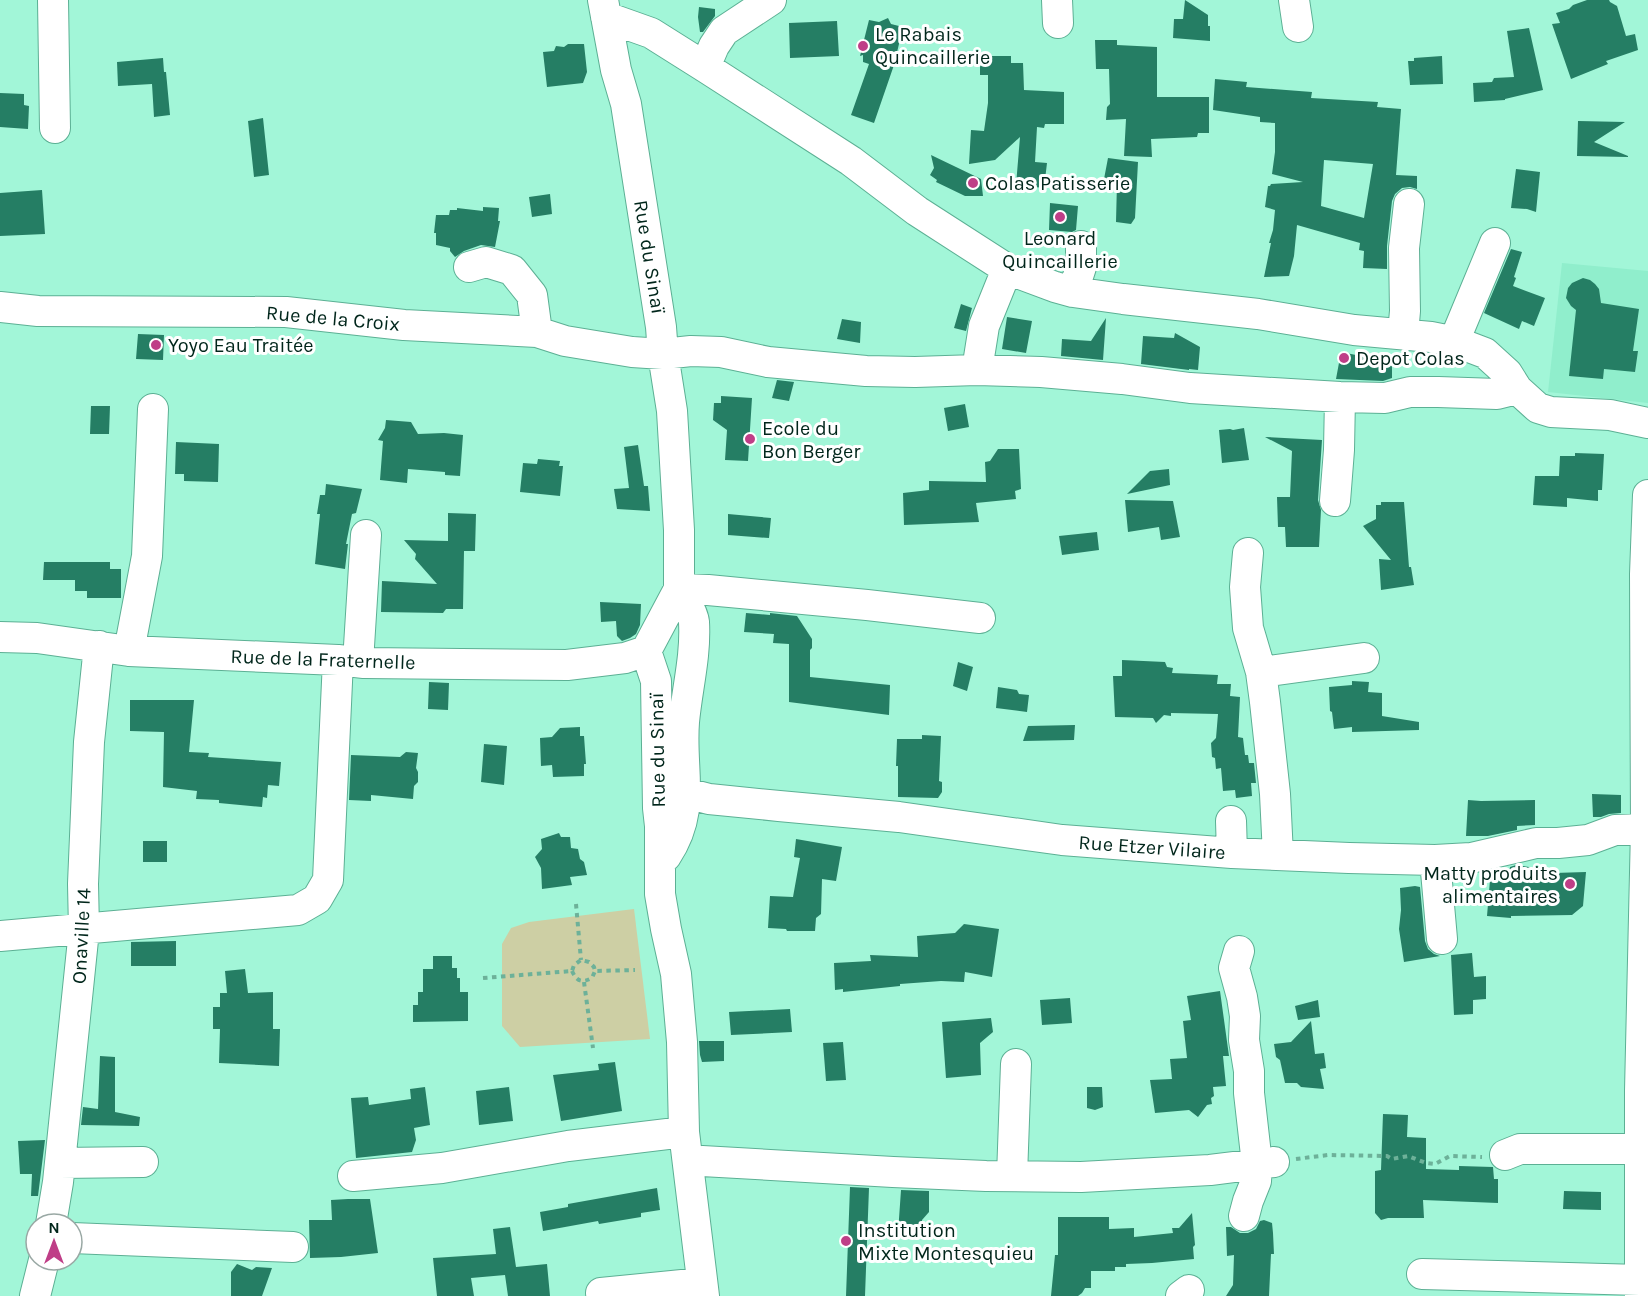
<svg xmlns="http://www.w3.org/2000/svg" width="1648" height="1296" font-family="Karla,sans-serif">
	<rect width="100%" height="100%" fill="#a2f6d8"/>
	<!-- built -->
	<path fill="#90eecc" d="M1562,263L1648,271V403L1548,392Z"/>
	<!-- green -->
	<path fill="#cdcfa4" d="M634,909L650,1039L520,1047L502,1026V944L511,928L529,922Z"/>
	<!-- building -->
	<path fill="#257e64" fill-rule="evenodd" d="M1185,0L1208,15V26H1210V41L1173,38L1174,19H1183Z
		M1587,0H1609L1610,2L1617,6L1626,36L1635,34L1638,50L1606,61L1608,64L1571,79L1552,24L1560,23L1556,13L1569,9L1573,5Z
		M699,7L715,9V16L703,32H700L698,17Z
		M888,18L891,24L903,27L894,65L874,123L851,115L869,64L863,62V55L860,56L869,20L879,22Z
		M837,21L839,56L790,58L789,23Z
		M1529,28L1543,90L1505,99V100L1474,102L1473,83L1492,82L1494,78L1514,77L1507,31Z
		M1095,40H1117V45L1157,47V97H1209V133H1198L1197,137L1151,139L1152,157L1124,156L1126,119L1106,120L1107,107L1110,104L1109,69H1096Z
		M568,44H584L587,72L583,83L547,87L543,52L554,51L556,46L564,47Z
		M980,56H1011V63H1023L1024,90L1064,92V124H1045L1044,128L1037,127L1035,162L1047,163L1044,188L1016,185L1020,137L995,160L969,164L971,130L984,131L988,103V75H980Z
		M1442,56L1443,84L1410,85L1408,61H1414V58Z
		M163,58L164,72H166L170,115L154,117L152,84L118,86L117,62Z
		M1215,79L1247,82L1246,87L1312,92L1311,98L1378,102L1377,107L1401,109L1396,175L1417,176V189L1410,187L1402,188L1395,194L1392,201L1387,246V269L1363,268L1364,251L1359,250L1360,243L1297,225L1294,256L1289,276L1264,277L1271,243H1269L1273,230L1275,210L1265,207L1268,186H1270L1271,184L1303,182L1272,174L1275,152V123L1260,122V117L1213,110ZM1324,160L1373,164L1364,218L1321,206Z
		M0,93L24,94V105L29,106L28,129L0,127Z
		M263,118L269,175L254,177L248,121Z
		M1578,121L1625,122L1594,142L1628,156V157L1577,156Z
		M931,155L981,179L983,196H965L936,182L937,180L930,175L934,168Z
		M1108,158L1138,162L1135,218L1131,224L1116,222L1117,182L1104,179Z
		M1516,169L1540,172L1536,212L1527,209L1511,208Z
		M42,190L45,234L0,236V193Z
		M550,194L552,214L532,217L529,197Z
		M1050,203L1078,206L1076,230L1072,232L1049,230Z
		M483,207L499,208L498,221H500L495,247L481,245L464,251L455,257L450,251V248L436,245V233H434L436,215H449L450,210H457V208L483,211Z
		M1511,249L1522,252L1514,277L1516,278L1513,286L1545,298L1534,326L1522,321L1519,329L1484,313Z
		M1583,278L1590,280L1595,284L1599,289L1601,303L1639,309L1633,351H1638L1635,372L1604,369L1603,379L1569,376L1576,310L1571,306L1566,298L1568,288L1572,283Z
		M961,304L972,308L966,331L954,328Z
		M1007,317L1032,321L1026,353L1002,349Z
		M1106,318L1103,360L1061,356L1062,339L1091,341Z
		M842,319L861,322L860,343L837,339Z
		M1175,333L1200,347L1198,370L1189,369V370L1141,364L1143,336L1174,338Z
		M138,334L164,335L163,360L136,359Z
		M1341,352L1361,356H1392V378L1383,381L1336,379Z
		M777,380L794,382L789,401L772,398Z
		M721,396L752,398L748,461L725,460L727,430L713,420L714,403H721Z
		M965,404L969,427L948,431L944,408Z
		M91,406H110L109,434H90Z
		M386,420L411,422L418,434L444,433L463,435L460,476L445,475V472L408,469L407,483L380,480L383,441L378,440L385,428Z
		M1244,428L1249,460L1222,463L1219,430L1230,429L1233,430Z
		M1265,437L1322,440L1318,500L1321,510L1319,547H1286L1285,527H1278L1277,497H1290L1292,451Z
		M176,442L219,444L218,482L184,481V474H175Z
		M638,445L644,486H648L650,511L617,509L614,489L629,488L624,447Z
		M998,449H1019L1021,489L1015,491L1016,499L976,503L979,522L904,525L903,493L929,490V481L986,482L985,462L990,461Z
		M1575,453L1604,454L1602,490H1598V501L1567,498V507L1533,505L1535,476H1559L1560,456H1575Z
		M538,459L560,461L559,466H563L560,496L520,492L523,463L537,464Z
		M1169,469L1170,485L1127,494L1150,471Z
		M326,484L362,489L356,513L352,514L346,544H348L345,569L315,564L320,514H317L320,495H325Z
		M1125,500L1173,501L1180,537L1161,540L1159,527L1128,532Z
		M1381,502H1404L1409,567H1411L1414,585L1381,590L1379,559L1391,560L1363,526L1376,519V505H1381Z
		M448,513L476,514L475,551H464L463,609H446L443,613L381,612L382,581L437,584L415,559L416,554L404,540L448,541Z
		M728,514L771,518L769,538L728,535Z
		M1097,532L1099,550L1062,555L1059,536Z
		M44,562H110V569H121V598H87V591H75V580H43Z
		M600,602L641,604L640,625L636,634L630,638L622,641L617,636L616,621L601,622Z
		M746,613L770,615V613L797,616L812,639V648L810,650V677L890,685L889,715L789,702V644L773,643L774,634L744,632Z
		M1122,660L1165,662L1167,667L1173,668L1172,673L1218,675L1217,684H1231L1230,696L1240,697L1238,737L1243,738L1245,755H1248L1249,763H1254L1256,783H1251L1252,796L1236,798L1235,790L1223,791L1221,768L1216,769L1215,758L1212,757L1211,743L1216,738L1218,714L1171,713V716L1164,715L1156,723L1153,718L1115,717L1113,676H1122Z
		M958,662L973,667L967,691L953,686Z
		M1352,681L1369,682L1368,692L1382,693V716L1419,722V730L1352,732V727L1334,729L1332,712L1330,711L1329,687L1352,685Z
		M429,682L449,683L448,710L428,709Z
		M998,687L1017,690L1019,694L1029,695L1027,712L996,708Z
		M130,700H194L189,752L209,753L208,757L281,762L279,786L268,785L267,798L263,797L262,807L219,803V800L196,799L197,791L163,787L164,732L130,731Z
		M1075,725L1074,740L1023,741L1028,726Z
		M580,727V736H584L586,764H584V776L553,777L552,765L541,766L540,738L552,737L560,728Z
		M922,735L941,736L939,781L942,782V792L938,798L898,797V766H896L897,739H922Z
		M484,744L507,746L504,785L481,782Z
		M406,752L418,753L416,768L418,772V782L414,786L413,799L371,795V801L349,800L351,755L400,757Z
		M1592,794L1621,795V813L1609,814L1601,817H1593Z
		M1468,800L1481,801L1535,800V825L1517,826V830L1488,836H1466Z
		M559,833L561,837H570L571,848L578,849L580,859L584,862L587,875L570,877L572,885L542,889L541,868L535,857L542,849L541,839Z
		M796,839L842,847L836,881L822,879L821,914L816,918L815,931H787L786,929L768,928L770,896L793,897L800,858L794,857Z
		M143,841H167V862H143Z
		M1516,865L1542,869L1553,868L1554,873L1586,872L1583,906L1572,915L1511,916V918L1487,916L1490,880L1508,881L1510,867Z
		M1415,886L1420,887L1425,941L1428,949L1434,954L1440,956L1404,962L1399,929L1401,910L1400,888Z
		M964,924L999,929L992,977L965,972L964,982L941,981L900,984V986L843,992V989L835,990L834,963L871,961L870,955L918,957L917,936L955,933Z
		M176,941V966H131V942Z
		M1472,953L1474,977L1486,976V999L1473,1000V1014L1454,1015L1451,955Z
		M433,956H452V968H457V978H460V992H468V1021L413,1022V1005H418V992H423V969H433Z
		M245,969L248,993L273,992V1029H280L279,1066L219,1063L220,1029H213V1007H220V993H227L225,971Z
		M1220,991L1229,1056H1223L1226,1086L1213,1087L1214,1096L1211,1098L1212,1104L1207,1105L1198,1117L1189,1110L1155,1113L1150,1080L1172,1079L1170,1059L1187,1058L1183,1021L1191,1020L1187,996Z
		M1070,998L1072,1023L1042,1025L1040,1000Z
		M1318,1000L1320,1017L1298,1020L1295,1006Z
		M790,1009L792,1032L731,1035L729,1012Z
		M991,1018L993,1032L980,1043L981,1075L946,1078L942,1022Z
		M1311,1021L1315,1054L1324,1053L1326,1068L1320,1069L1324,1089L1301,1087L1297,1083H1285L1280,1060L1276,1057L1274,1044L1291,1042Z
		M699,1041H724V1061L702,1062L700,1055Z
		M843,1042L846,1080L826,1081L823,1043Z
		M100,1056L115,1057V1112L140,1117L139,1126L81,1125L83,1107L98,1109Z
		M615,1062L622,1111L561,1121L553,1075L599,1070L598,1064Z
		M425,1087L430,1125L414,1128L416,1140L412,1152L356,1158L351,1098L368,1097L369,1105L411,1099L410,1089Z
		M509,1087L513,1121L479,1125L476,1091Z
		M1087,1087H1102L1103,1107L1095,1110L1087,1108Z
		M1383,1114L1408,1115L1407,1137L1426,1138V1169L1459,1170V1166L1493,1167L1494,1179H1498V1203L1423,1200L1424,1218H1388L1381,1220L1375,1213V1171L1381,1170Z
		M45,1140L38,1196H31L32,1174H20L18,1141Z
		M850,1187L869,1188L865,1296H846Z
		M657,1188L660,1210L641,1213V1217L599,1224L598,1221L543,1231L540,1212L568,1207V1204Z
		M901,1190L929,1191V1212L922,1220V1232L898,1233Z
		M1564,1191L1601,1192V1210L1563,1209Z
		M348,1199H370L378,1253L341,1257L310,1258L309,1220H332L331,1200Z
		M1192,1213L1195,1245L1193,1247L1194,1259L1152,1263L1126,1264V1267H1115V1271H1091V1288H1085L1082,1293L1078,1296H1051L1055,1255H1058V1217H1109V1229L1134,1228V1237L1173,1233L1172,1228H1179Z
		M1264,1220L1272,1223L1273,1233L1274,1254H1271L1269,1296H1226L1233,1285L1234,1255L1227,1256L1226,1227H1231L1240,1233H1248L1256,1229L1260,1221Z
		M510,1227L516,1267L547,1264L550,1296H508L505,1275L471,1278L474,1296H437L433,1258L496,1254L493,1229Z
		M237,1264L252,1270L256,1267L272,1268L262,1296H231V1272Z"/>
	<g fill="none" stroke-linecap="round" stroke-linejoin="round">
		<!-- minor casing -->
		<g stroke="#5cb094" stroke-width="32">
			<path id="minor" d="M53,0L55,128
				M603,0L616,70L626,104L661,327L663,354L672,411L679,530V589L646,651L656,681L658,808L660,826V894L666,929L676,974L682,1042L684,1132L704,1296
				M1057,0L1058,23
				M1294,0L1298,27
				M606,17L651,33L705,67L851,161L917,211L1007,269L1055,287L1073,292L1123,299L1258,314L1354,330L1431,337L1456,342L1485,353L1507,373L1517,389L1538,408L1551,412L1610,415L1648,423
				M705,67L714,46L724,31L771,0
				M469,267L486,262L512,270L532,295L537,332
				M1073,292L1081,267V246
				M0,307L38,311L286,312L404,325L537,332L565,341L632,352L663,354L691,351L721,352L768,362L866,371L915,372L977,370L1041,372L1122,379L1190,388L1340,397L1385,398L1410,392H1438L1497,394L1517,389
				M1403,334L1405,311L1404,248L1409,204
				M1456,342L1458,332L1495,243
				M977,370L984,326L1007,269
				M1335,501L1339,450L1340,397
				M1248,553L1245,587L1248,628L1261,672L1265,702L1275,794L1278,855
				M0,637L37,638L129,651L338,660L364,663L567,665L625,658L646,651
				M129,651L147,556L153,409
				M358,662L366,535
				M1261,672L1364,658
				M658,791L686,793L709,799L779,806L899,817L1062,840L1232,853L1349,858L1435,860L1471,858L1536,843H1558L1588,840L1615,830L1646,829
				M1231,821L1232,853
				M662,856H666C697,810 680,772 684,722C687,689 696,656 694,622C693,612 684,599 679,589L708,590L867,605L980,618
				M1435,860L1442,939
				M0,936L298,910L317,899L328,880L338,660
				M1239,951L1234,968L1242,997L1245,1016L1244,1040L1249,1071V1093L1257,1164L1256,1181L1248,1201L1244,1216
				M1505,1155L1520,1149H1641
				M60,1163L143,1162
				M689,1163L702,1161L893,1172L986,1176L1081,1177L1210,1170L1274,1162
				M353,1176L442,1168L568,1146L684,1132
				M1012,1176L1016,1064
				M51,1224L58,1182L84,930L83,884L89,742L99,646
				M72,1238L293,1247
				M1422,1274L1640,1280
				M601,1293L702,1283
				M35,1296L44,1260
				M1181,1296L1189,1290
				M1640,1296V1091L1646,829L1645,574L1648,495"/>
		</g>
		<!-- path -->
		<path stroke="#6db199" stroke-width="4" stroke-dasharray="4.5 4.5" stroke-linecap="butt" d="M576,904L581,960
			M572,971C577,982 582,983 592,978L595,971
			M483,978L572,971L574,965L581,960L589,962L594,967L595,971L635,970
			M584,982L593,1048
			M1296,1159L1328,1155L1387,1156L1392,1159L1408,1156L1426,1163L1435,1164L1450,1156L1482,1157"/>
		<!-- minor -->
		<use href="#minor" stroke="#fff" stroke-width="30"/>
	</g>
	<!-- markers -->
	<g fill="#bf3e87" stroke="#fff" stroke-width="2">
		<circle cx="863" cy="46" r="6"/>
		<circle cx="973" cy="183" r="6"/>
		<circle cx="1060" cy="217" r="6"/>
		<circle cx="156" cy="345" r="6"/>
		<circle cx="1344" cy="358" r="6"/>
		<circle cx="750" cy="439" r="6"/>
		<circle cx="1570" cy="884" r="6"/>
		<circle cx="846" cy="1241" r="6"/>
	</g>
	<g text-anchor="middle" stroke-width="6" stroke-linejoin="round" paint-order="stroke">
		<!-- poi labels -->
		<g font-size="20" fill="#01261b" stroke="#fff" text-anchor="start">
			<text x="875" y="41">Le Rabais<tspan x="875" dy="23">Quincaillerie</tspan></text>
			<text x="985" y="190">Colas Patisserie</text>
			<text x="1060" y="245" text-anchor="middle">Leonard<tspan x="1060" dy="23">Quincaillerie</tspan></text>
			<text x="168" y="352">Yoyo Eau Traitée</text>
			<text x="1356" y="365">Depot Colas</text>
			<text x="762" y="435">Ecole du<tspan x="762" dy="23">Bon Berger</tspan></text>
			<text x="1558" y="880" text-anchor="end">Matty produits<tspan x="1558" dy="23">alimentaires</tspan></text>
			<text x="858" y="1237">Institution<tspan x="858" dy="23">Mixte Montesquieu</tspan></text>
		</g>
		<!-- street labels -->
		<g font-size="20" fill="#01261b" stroke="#fff">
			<text transform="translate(650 257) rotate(81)" y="7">Rue du Sinaï</text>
			<text transform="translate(333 318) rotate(5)" y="7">Rue de la Croix</text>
			<text transform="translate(323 659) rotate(2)" y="7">Rue de la Fraternelle</text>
			<text transform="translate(657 750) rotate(-91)" y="7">Rue du Sinaï</text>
			<text transform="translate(1152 847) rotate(4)" y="7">Rue Etzer Vilaire</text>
			<text transform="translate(81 936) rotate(-87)" y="7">Onaville 14</text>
		</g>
	</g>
	<!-- north arrow -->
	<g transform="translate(54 1242)"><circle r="28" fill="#ffffff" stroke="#99a8a4" stroke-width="1.5"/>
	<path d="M0-4.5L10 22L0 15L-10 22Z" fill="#bf3e87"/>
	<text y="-9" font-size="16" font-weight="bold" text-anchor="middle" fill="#01261b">N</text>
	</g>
</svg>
